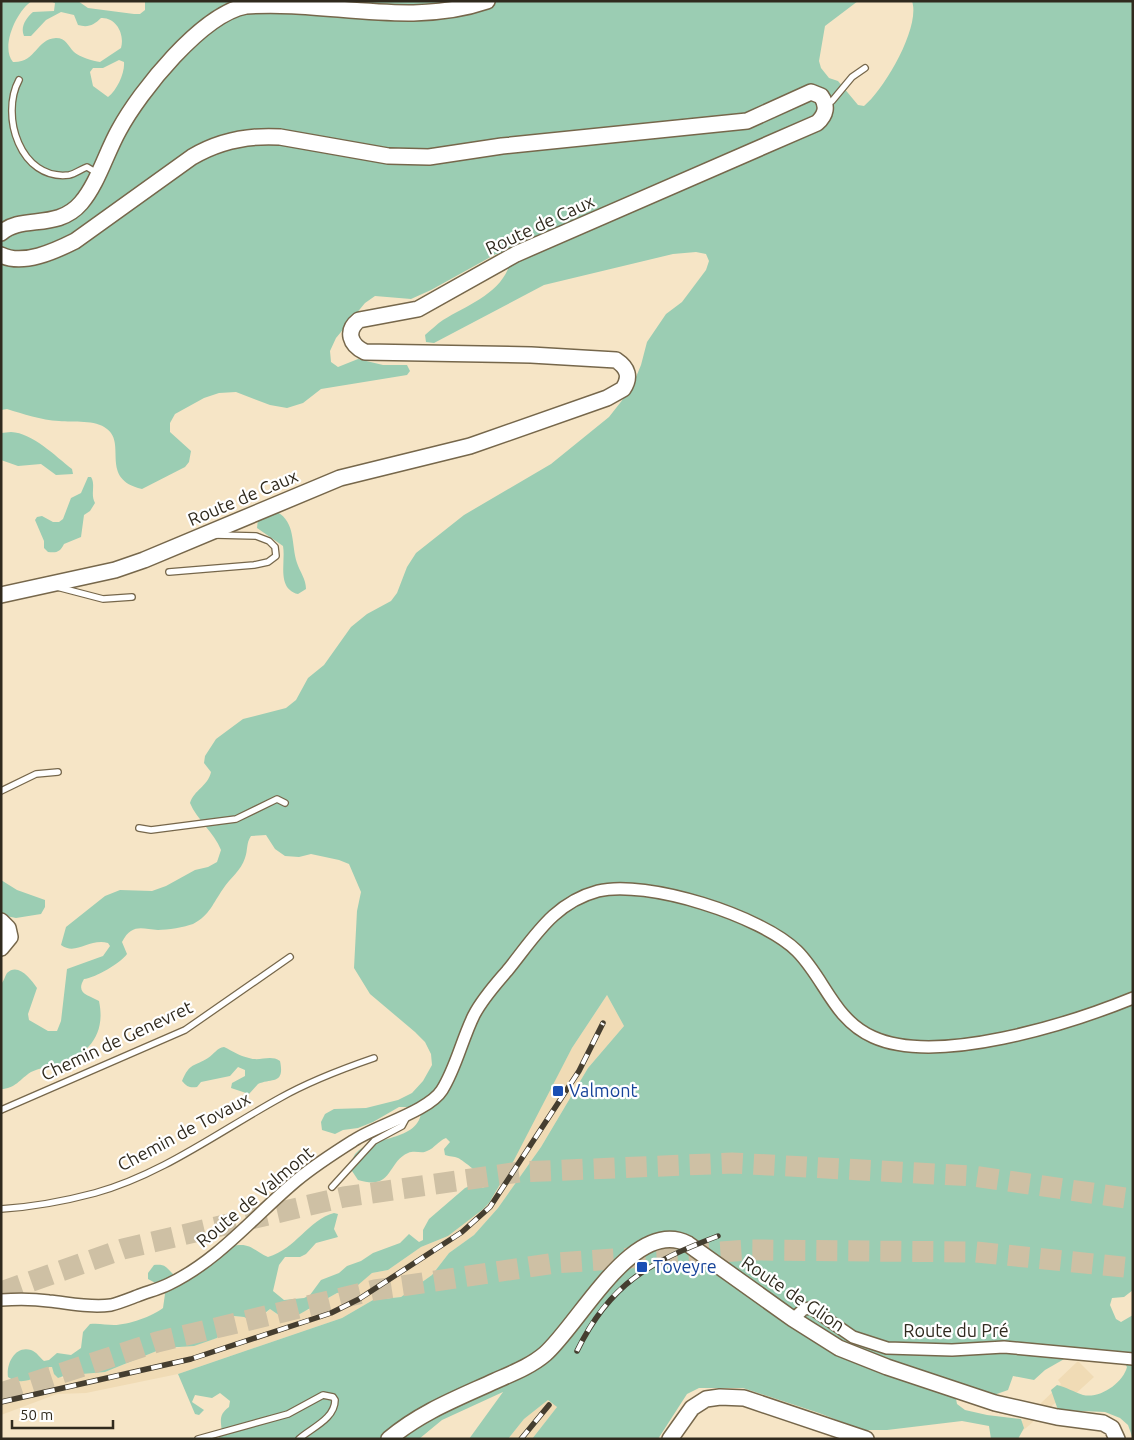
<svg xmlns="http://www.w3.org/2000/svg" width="1134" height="1440" font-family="Ubuntu,sans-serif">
	<rect width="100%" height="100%" fill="#f6e5c6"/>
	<!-- built -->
	<path fill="#f0dbb5" d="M607,995L624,1026L588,1068L541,1147L498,1208L474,1235L449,1253L432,1275L401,1297L373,1300L342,1318L178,1374L86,1393L57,1394L1,1415V1392L12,1380H29L49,1366L52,1367L62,1378L72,1373L105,1372L164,1348H177L217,1338L229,1320L234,1316L244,1317L252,1322L259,1320L270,1309L280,1316L308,1310L337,1293H346L372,1273L388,1270L421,1247L448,1236L489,1203L572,1048Z
		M1078,1361L1094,1377L1072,1397L1068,1392L1013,1439H1003L1061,1384L1058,1380Z
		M548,1400L557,1407L532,1439H508L524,1419Z"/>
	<!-- green -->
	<path fill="#9bcdb3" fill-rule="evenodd" d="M1,1H32C17,10 0,47 13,62C36,63 36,39 56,38C66,38 68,46 74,52C79,57 93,61 100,62L121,48C125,34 116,17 101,18C94,25 88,28 78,25L74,15L61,12L46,20L31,36H24C20,27 26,18 33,12L54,11L55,3L50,1H78L88,8L134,14H140L145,10V1H858L825,26L819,61L821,68L829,78L838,81L858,105L864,106C884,90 921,27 912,1H1133V1290L1124,1297L1112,1298L1110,1305L1116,1319L1121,1322L1133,1315V1439L1128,1425L1120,1418L1105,1412L1058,1410L1051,1390L1057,1385C1066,1387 1074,1392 1083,1395C1100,1399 1123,1383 1127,1367L1124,1362L1066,1358L1045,1370L1034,1380L1013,1376L1008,1390L994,1395L970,1386L964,1389L956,1399L957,1404L965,1410L987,1415L1021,1419L1024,1428L1018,1439H991L989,1426L962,1421L887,1430H863L819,1413L743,1388H699L687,1394L658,1439H532L557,1407L548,1400L524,1419L508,1439H469L503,1392L442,1420L419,1439H218L222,1433C221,1421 218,1415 229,1407L230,1401L220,1393L212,1398L195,1395L192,1402L204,1410L199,1415L195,1414L178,1374L342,1318L373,1300L401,1297L432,1275L449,1253L474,1235L498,1208L541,1147L588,1068L624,1026L607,995L572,1048L513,1162L489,1203L482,1210L448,1236L421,1247L388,1270L372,1273L351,1291L337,1293L298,1315L283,1318L270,1309L254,1322L244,1317L234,1316L229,1320L217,1338L194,1346L164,1348L105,1372L82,1374L72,1373L58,1378L54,1374L52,1367H49C39,1377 23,1387 8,1377C6,1364 15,1345 31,1350C37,1352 40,1358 44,1361L49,1360L57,1353L71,1355L81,1348L83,1332L90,1324C99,1323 106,1325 114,1325C128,1325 153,1316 163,1308L165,1294L159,1285L148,1279V1273L154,1265C167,1264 166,1268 174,1275L232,1246C251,1242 252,1250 268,1257C296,1249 308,1220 334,1213L338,1214L334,1229L338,1237L316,1243L306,1254L300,1257H285L279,1265L273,1291L284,1300L304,1298L310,1295L321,1280L339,1273L347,1266L361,1261L373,1253L400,1243L409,1234L419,1242L423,1240V1230L429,1219L465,1188L472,1185L482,1188L487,1186V1181C483,1177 463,1160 458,1158C454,1156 450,1157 445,1155L444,1149L450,1142L446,1138C438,1141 435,1148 427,1151C422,1154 415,1150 408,1153C387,1162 393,1191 358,1180L350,1168C351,1165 352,1159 354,1156C367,1135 417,1143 421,1113L414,1107H399L373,1122L358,1128L343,1130L335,1134L322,1130L321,1122L325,1114L334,1109L366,1108L398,1100L412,1093L423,1081L432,1065L431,1054L425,1042L415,1032L370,994L354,968L357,911L361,892L349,864L339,860L311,854L299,857L285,856L275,849L266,835L251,836C246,843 248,850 245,858C241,871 230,878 223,889C213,903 210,915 193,924C185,927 167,930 158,930C142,929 132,923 122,942L127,954C121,963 95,978 84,979C75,994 89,995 99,1001C106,1034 89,1055 57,1065C49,1067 39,1068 31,1072C20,1079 15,1089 1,1089V984C4,981 5,976 7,973C18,962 31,979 37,988L28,1014L29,1020L48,1031H57L61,1021L67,969L103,956L110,946L108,943C89,938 76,956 61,945L66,927L105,896L120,890L152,891L166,886L195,870L208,867L217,862L221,850C214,832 197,820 190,803C194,790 208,786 211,772L204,763L205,756L216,739L243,719L286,708L296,700L308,678L324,665L351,627L367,614L391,601L397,593L407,567L416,553L464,515L551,464L609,417L631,389L641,365L647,342L666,314L682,302L706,270L709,261L706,254L696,252L673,254L544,285L434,343L426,342L425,335C431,330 437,324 443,320C466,306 497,295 508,269L502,257L496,254L431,290L411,299L375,296L365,303L336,338L330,351L331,362L338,367L358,359L383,365H407L410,371L407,375L321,389L303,403L287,408L270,405L236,392L219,393L204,398L175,414L170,423V432L191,451L189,462L185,467L142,489C99,479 127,444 107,429C95,419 74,423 59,421C41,420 23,414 7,409L1,410ZM119,60L124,62C125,73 117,90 108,97L93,86L90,72L93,68H103Z
		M11,432C33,433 55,456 72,469L73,474L56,475L41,464L18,466L1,460V433Z
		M88,477H91C96,485 90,494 95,503L90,511L84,515L81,537L64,544C60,552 57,553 48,552L44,548V541L35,520L37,517L42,516L53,522H59L63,519L71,498L81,493Z
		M277,512C296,522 291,545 297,563C300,572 306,579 306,589L298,594C276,588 286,562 283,546L257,528L258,519Z
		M1,880L17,890L45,900V907L41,914L16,918L1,915Z
		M224,1047C233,1051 239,1056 249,1058C260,1062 270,1054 280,1061C285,1085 272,1078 258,1084L249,1094L231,1088L232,1083L245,1076V1070L238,1067L230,1076L201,1082L197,1087C190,1088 187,1087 182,1081C190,1062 194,1067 208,1058C214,1054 217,1048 224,1047Z"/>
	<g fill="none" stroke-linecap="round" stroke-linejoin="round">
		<!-- motorway-tunnel -->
		<path stroke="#cec0a4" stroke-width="21" stroke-dasharray="21 11" stroke-linecap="butt" d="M1,1292L123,1249L344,1197L520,1172L732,1163L973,1176L1133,1199
			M1,1393L157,1342L375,1290L555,1263L750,1250L976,1252L1133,1268"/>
		<!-- service casing -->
		<g stroke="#76674b" stroke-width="8">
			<path id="service" d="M19,80C0,115 20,181 69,175C75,174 81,169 87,167L97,173
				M826,104L832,101L852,77L865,68
				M169,572L254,565L268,562L276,556L275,547L269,541L256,536L215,535
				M57,587L103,599L132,597
				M1,791L36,774L58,772
				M139,828L151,830L236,819L277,799L285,803
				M1,1110L185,1030L290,957
				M332,1187L374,1141L402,1126L408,1115
				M1,1209C32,1207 65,1201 95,1193C161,1175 220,1131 280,1098C310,1081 342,1069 374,1058
				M198,1439L288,1414L323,1395L333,1397L335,1400C335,1419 311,1428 299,1439"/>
		</g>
		<!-- minor casing -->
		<g stroke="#76674b" stroke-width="14">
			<path id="minor" d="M1,1300C17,1299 34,1299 49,1301C69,1303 90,1308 111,1305C119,1303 129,1299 137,1296C147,1292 159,1289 169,1284C219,1260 255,1215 297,1180C314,1166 334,1153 353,1141C375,1126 429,1111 442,1090C456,1068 462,1039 474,1015C483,998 495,985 507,971C534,938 553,903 598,891C646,879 762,916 797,951C825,979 834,1020 873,1037C937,1066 1069,1024 1133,998
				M793,1319L804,1309L811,1308L853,1337L887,1348L952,1350L1004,1347L1133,1359"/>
		</g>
		<!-- tertiary casing -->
		<g stroke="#76674b" stroke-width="18">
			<path id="tertiary" d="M1,233C22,214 57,231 81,203C98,183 106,153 119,130C140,91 202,14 246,6C326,0 409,28 487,1
				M1,255C23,266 55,251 75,241L192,157C219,141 248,135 280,137L388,156L429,157L502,146L747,121L811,92L821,96C828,106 826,115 817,123L516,254L418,309L359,320C345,331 350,345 365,352L531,355L616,360C628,368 631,377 623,389L607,398L470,446L340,478L144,560L115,570L1,595
				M1,921L8,928L10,937L1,948
				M389,1439C421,1412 458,1398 495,1381C513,1373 531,1366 545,1354C580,1323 634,1216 688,1244L793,1319L839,1348L887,1367L995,1403L1057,1417L1103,1423L1112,1428L1117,1439
				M670,1439L692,1408L706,1399L720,1397L744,1398L866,1439"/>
		</g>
		<!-- service -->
		<use href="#service" stroke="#fff" stroke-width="5.5"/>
		<!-- minor -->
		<use href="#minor" stroke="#fff" stroke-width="11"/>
		<!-- tertiary -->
		<use href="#tertiary" stroke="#fff" stroke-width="15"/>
		<!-- rail casing -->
		<g stroke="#453e30" stroke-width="5.5">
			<path id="rail" d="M577,1351C610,1283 650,1262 718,1236
				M1,1402L191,1359L331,1313L359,1299L462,1232L490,1207L579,1071L603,1023
				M521,1439L549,1405"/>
		</g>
		<!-- rail -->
		<use href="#rail" stroke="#fff" stroke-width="4" stroke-dasharray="11" stroke-linecap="butt"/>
	</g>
	<!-- markers -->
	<g fill="#1a4fb4" stroke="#fff" stroke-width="2">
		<rect x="552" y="1085" width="12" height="12" rx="2.5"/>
		<rect x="636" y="1261" width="12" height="12" rx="2.5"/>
	</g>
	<g text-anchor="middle" stroke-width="4.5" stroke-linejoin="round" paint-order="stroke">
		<!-- street labels -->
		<g font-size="18" fill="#302a1e" stroke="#fff">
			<text transform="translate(540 225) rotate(-25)" y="6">Route de Caux</text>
			<text transform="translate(243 498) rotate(-23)" y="6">Route de Caux</text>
			<text transform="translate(117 1041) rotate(-25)" y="6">Chemin de Genevret</text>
			<text transform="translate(184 1132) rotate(-28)" y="6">Chemin de Tovaux</text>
			<text transform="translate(255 1197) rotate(-40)" y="6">Route de Valmont</text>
			<text transform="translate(793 1294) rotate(34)" y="6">Route de Glion</text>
			<text x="956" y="1337">Route du Pré</text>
		</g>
		<!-- transit labels -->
		<g font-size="18" fill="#164399" stroke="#fff" text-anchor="start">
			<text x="569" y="1097">Valmont</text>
			<text x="653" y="1273">Toveyre</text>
		</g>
	</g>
	<!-- border -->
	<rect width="1134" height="1440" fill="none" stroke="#302a1e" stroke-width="5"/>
	<!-- scale -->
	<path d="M12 1420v8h101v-8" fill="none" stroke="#302a1e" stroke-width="2.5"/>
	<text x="20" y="1420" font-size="15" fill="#302a1e" stroke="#ffffff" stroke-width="4" paint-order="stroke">50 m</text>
</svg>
